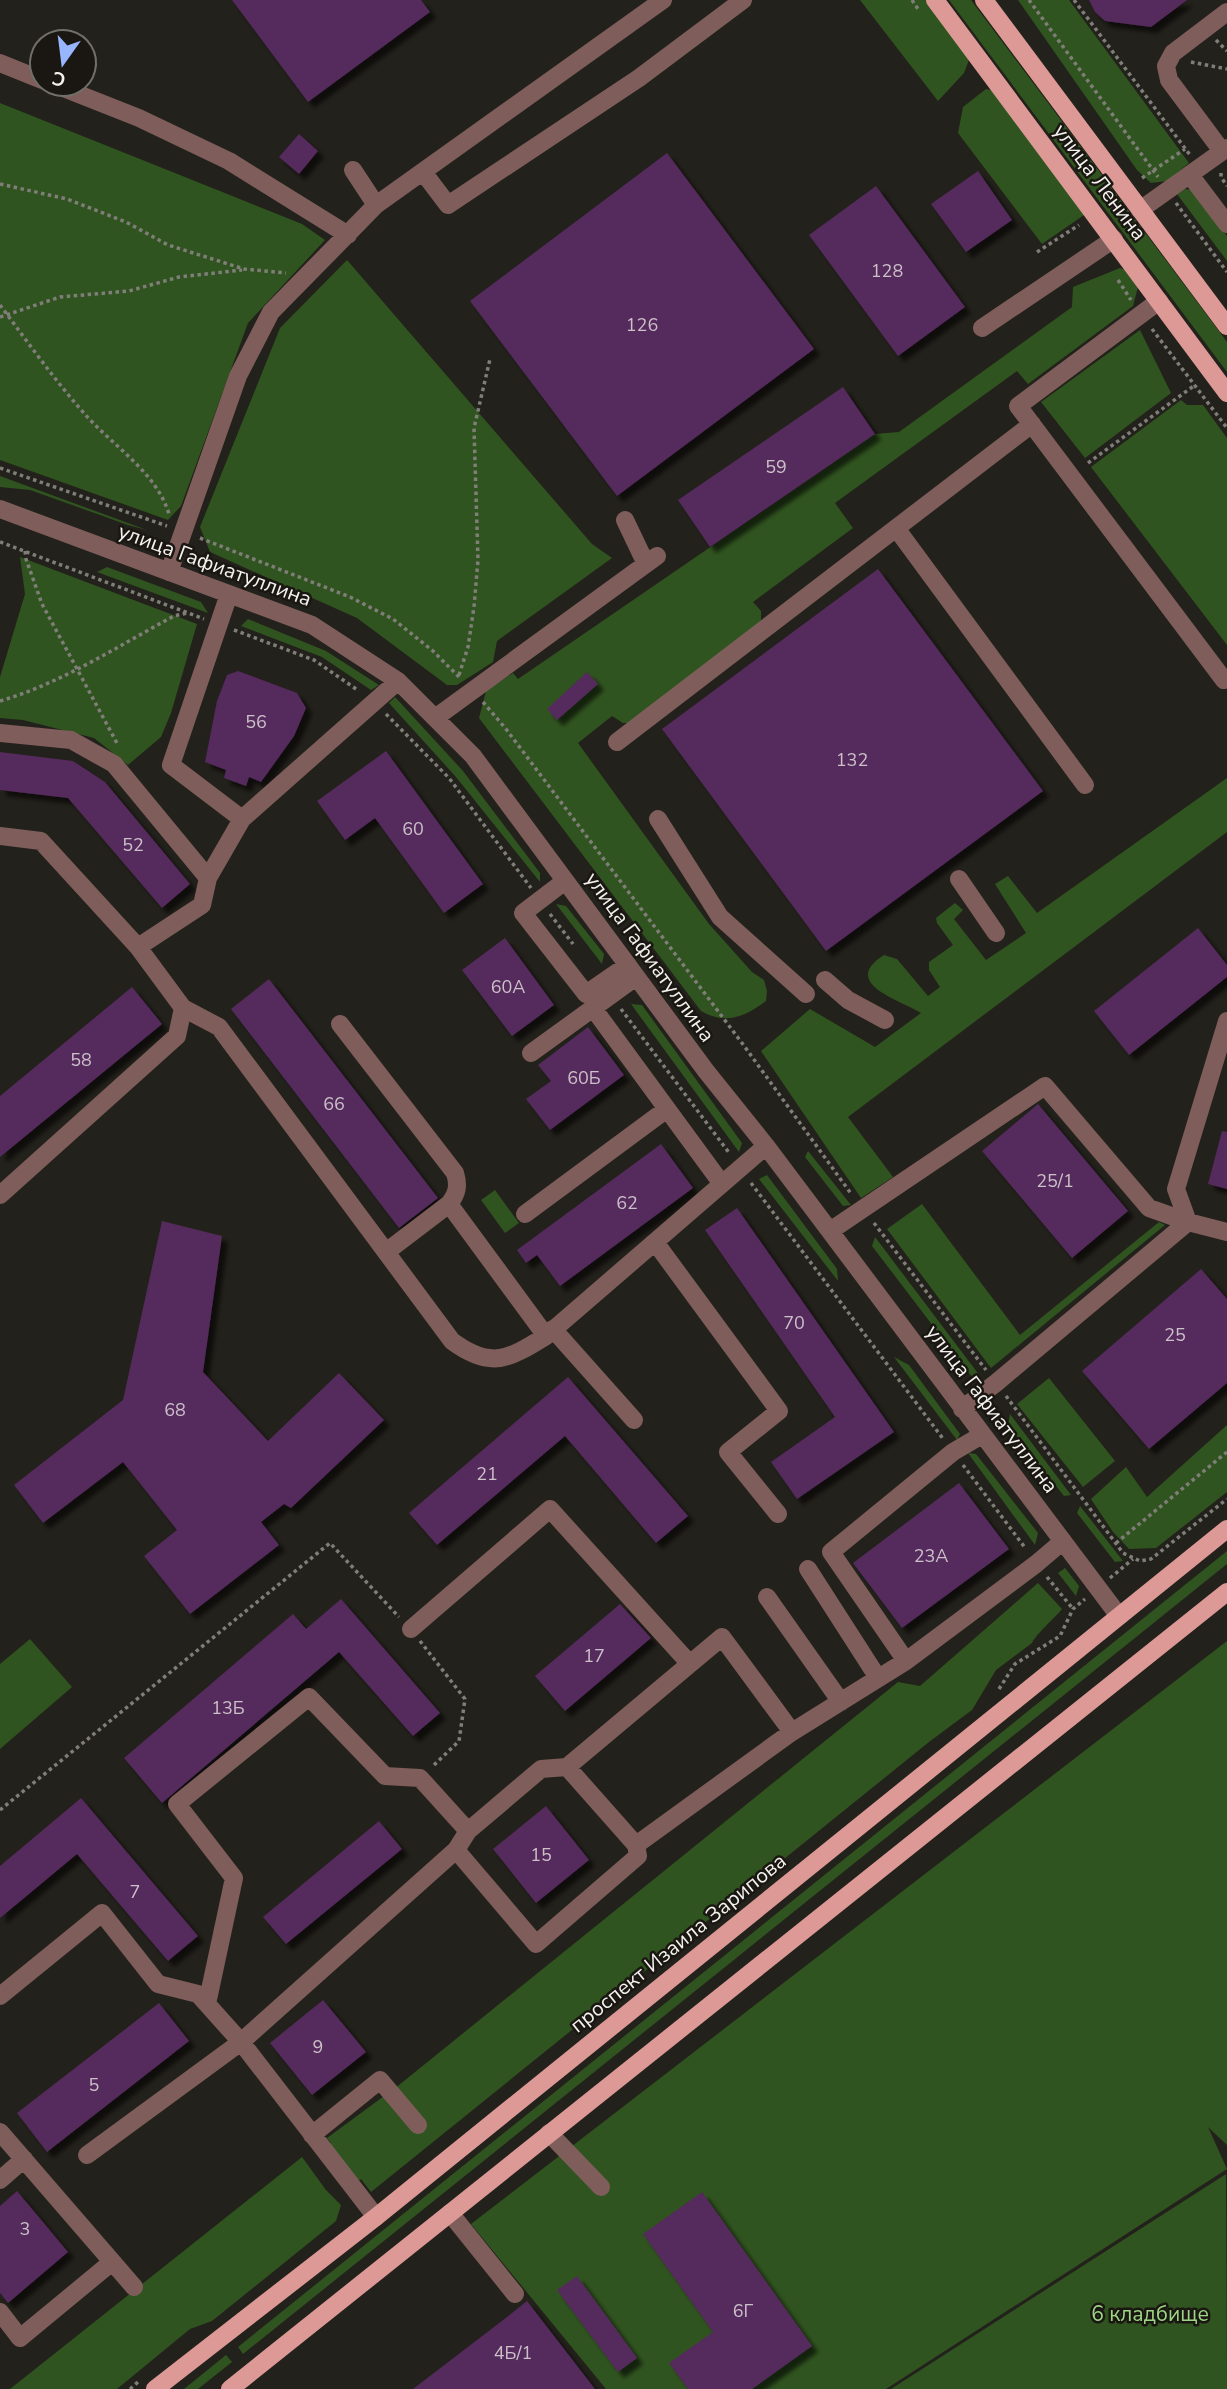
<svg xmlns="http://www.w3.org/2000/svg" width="1227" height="2389" font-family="'Nunito Sans',sans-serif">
	<defs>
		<filter id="shadow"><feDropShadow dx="6" dy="6" stdDeviation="2" flood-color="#0009"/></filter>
	</defs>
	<rect width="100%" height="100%" fill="#23211b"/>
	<!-- green -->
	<path fill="#30541f" d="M860,0H927L970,57L964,73L938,101Z
		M949,0H971L1227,342V372Z
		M1018,0H1069L1189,163L1167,181L1151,183L1137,170Z
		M986,89L998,92L1087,213L1042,244L958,133L963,107Z
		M0,103L302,224L325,240L248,323L181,506L168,520L0,460Z
		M1185,189L1194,190L1227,236V261L1177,194Z
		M347,260L592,544L612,558L497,641L493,662L457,685H447L357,618L210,552L200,527L280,328Z
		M1120,268L1126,270L1138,287L1133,306L1028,384L1017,371L835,503L853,528L753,602L761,611V624L632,723H623L612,716L578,743L709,924L752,972L764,980L767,991L766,1001C745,1017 725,1025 701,1011L479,718L486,691L513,673L518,679L875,434L899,432L1072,307L1073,287Z
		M1140,330L1171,393L1085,458L1041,402Z
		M1181,400L1187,405H1203L1227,438V645L1091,467Z
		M0,476L147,530L128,525L30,490L0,487Z
		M20,557L197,624L171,713L161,737L128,765L94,738L23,720L0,718V677L25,594Z
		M107,567L201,602L208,613L97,572Z
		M248,619L326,651L379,685L371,690L322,657L241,626Z
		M395,697L463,771L540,873V882L456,777L389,703Z
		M1227,778V832L848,1117L893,1177L861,1198L761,1051L810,1009L875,1047L921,1013C898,999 840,983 884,955L897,959L928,996L940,987L929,970V962L953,945L937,923L936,918L955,903L963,910L954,919L986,960L1026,933L995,884L1008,876L1037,913Z
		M556,904L566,906L604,954L602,964Z
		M631,1004L642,1005L742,1143L739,1152Z
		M808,1151L851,1205L843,1206L805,1157Z
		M767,1175L837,1269L838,1281L759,1179Z
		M495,1190L519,1223L505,1233L481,1200Z
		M922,1204L1020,1335L1159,1222L1165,1225L991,1368L887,1229Z
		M875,1237L983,1380L975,1381L872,1246Z
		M894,1357L909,1365L960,1434L957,1440Z
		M1049,1378L1115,1461L1083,1487L1017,1404Z
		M1010,1414L1071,1495L1064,1496L1008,1425Z
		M1227,1425V1492L1156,1548L1129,1549L1113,1532L1091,1499L1126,1467L1147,1497Z
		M968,1453L976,1454L1038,1533L1035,1545Z
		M1080,1506L1123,1561L1115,1562L1077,1513Z
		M1227,1551V1564L243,2354L238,2347Z
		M1065,1568L1079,1586L1076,1596L1058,1573Z
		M1038,1583L1062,1609C1054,1619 1036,1634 1032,1643L996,1670L972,1710L929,1742L371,2192L361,2179L357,2182L328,2146L331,2143L327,2138L399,2085L898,1682L920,1686Z
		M30,1639L72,1687L0,1749V1664Z
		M1227,1641V2145L1208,2127L1227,2169L886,2389H606L471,2224Z
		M302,2157L326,2190L341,2205L336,2221L212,2321L190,2329L117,2389H10Z
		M1226,2174L1227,2389H891Z
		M226,2355L232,2362L198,2389H184Z"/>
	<!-- building -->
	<path fill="#542a5b" filter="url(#shadow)" d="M232,0H421L430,12L308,102Z
		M1089,0H1187L1151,27L1105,21L1095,12Z
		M299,134L318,151L299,174L279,157Z
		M667,153L814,349L617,496L470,301Z
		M978,171L1012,220L966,252L931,204Z
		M876,186L965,307L898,356L809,235Z
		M843,387L875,434L710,547L678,500Z
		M878,569L1043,791L826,951L662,729Z
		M238,671L297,693L306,708L294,736L261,782L249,777L246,786L224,778L226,770L205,762L217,701L227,675Z
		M587,672L598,684L557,720L547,709Z
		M386,751L483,884L444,913L375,818L345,840L317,801Z
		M0,752L73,761L105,782L190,884L162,908L68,798L0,790Z
		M1198,928L1227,965V977L1129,1055L1094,1011Z
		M505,938L554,1005L512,1036L462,970Z
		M269,979L438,1198L399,1228L231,1009Z
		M132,987L162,1024L0,1157V1096Z
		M588,1027L624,1075L550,1130L526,1099L551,1081L538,1065Z
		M1038,1104L1128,1211L1072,1258L982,1151Z
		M1222,1131L1227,1132V1189L1208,1184Z
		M661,1144L693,1188L560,1286L537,1255L526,1263L517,1250Z
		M737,1208L894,1432L797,1499L771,1462L835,1417L705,1230Z
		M162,1221L222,1236L203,1372L268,1441L339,1373L384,1420L291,1508L284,1504L261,1522L279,1545L190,1614L144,1556L177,1530L123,1462L43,1523L14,1485L123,1400Z
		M1201,1269L1227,1299V1383L1149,1449L1082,1371Z
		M568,1377L688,1516L656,1543L565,1436L437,1545L409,1513Z
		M959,1483L1009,1549L902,1628L853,1563Z
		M341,1599L440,1713L413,1736L339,1652L162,1803L124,1758L293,1614L306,1629Z
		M620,1604L651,1638L565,1711L535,1676Z
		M81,1798L198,1936L168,1961L77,1854L0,1918V1866Z
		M546,1806L589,1860L536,1903L493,1849Z
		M379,1821L402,1849L286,1944L263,1917Z
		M323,2000L366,2052L312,2095L270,2043Z
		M159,2003L189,2041L47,2152L17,2113Z
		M17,2191L68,2252L8,2303L0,2293V2206Z
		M702,2192L812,2346L752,2389H688L669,2363L713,2332L643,2234Z
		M577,2276L637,2358L618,2372L557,2290Z
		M527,2301L595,2389H413L507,2317Z"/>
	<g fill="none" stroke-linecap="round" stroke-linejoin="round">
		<!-- path -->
		<path stroke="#807e79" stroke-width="3.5" stroke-dasharray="3.5 3.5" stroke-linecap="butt" d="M912,0L918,9
			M1029,0L1158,177
			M1074,0L1190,155
			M1216,40L1227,51
			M1191,62L1227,69
			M1221,173V177L1227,186
			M1142,178L1185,149
			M0,184L67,199L126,222L168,245L244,269L286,273
			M1176,203L1227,272
			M1037,252L1079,225
			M1118,280L1131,300
			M0,305C27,341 53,378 83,412C111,445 156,471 169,514
			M0,317L60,297L129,291L179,277L242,270
			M1152,329L1227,428
			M1088,463L1195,385
			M0,468L167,526
			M200,538L350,597L393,619L433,651L461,679
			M0,542L204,619
			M25,551L26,559L42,604L118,745
			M234,630L314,660L359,691
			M459,675L468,647L474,607L478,560L474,428L490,359
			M0,701C62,683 118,646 174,616L187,613
			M483,702L506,729L742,1043L852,1195
			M386,714L449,778L531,888
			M550,914L573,944
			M621,1009L730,1154
			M751,1183L944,1440
			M874,1223L986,1370
			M1006,1396L1123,1553L1140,1561L1151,1559L1227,1499
			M963,1465L1026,1549
			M1116,1543L1227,1452
			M1047,1577L1073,1609
			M1110,1578L1133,1559
			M420,1641L465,1699L459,1741L432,1767
			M999,1689L1015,1664L1060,1636L1073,1609L1085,1599
			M0,1810L330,1543L399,1617
			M130,2389L138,2382"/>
		<!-- minor -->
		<path stroke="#7e5d5b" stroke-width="18" d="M0,63L42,80
			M53,84L139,118L229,161L348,235
			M1222,151L1169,80L1166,66L1173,53L1227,12
			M353,170L376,205
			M423,172L448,205L639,78L743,0
			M1190,175L1227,224
			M1140,210L1227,148
			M1159,301L1018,406L1224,680L1227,679
			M982,328L1114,239
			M0,509L312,625L398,681L473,756L706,1071L766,1146L1119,1616
			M625,520L646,564
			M896,528L1085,785
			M169,572L238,376L271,312L376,205L663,0
			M229,594L171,765L242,819L398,681
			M435,718L657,556
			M0,733L71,740L114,764L208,878L202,905L138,947
			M617,742L1032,424
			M658,819L720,917L806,994
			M0,836L41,841L138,947L183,1008L177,1036L0,1195
			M208,878L242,819
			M959,879L996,933
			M565,881L523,913L586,994L628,965
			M825,980L848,1000L885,1020
			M183,1008L219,1027L452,1341C491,1370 509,1359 546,1336L766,1146
			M593,1008L722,1184
			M340,1024L455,1173C459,1186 457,1194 449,1204L386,1252
			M531,1053L636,977
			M449,1204L546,1336
			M525,1214L667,1109
			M1188,1222L1176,1189L1227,1021
			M830,1231L1045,1086L1149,1208L1188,1222
			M655,1242L779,1411L728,1452L778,1514
			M553,1329L634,1420
			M962,1409L996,1383L1188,1222L1227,1232
			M808,1569L878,1678
			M767,1597L841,1702
			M411,1629L550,1509L690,1664
			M906,1661L831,1552L953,1452L982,1435
			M792,1732L636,1845L567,1767L722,1637L792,1732L906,1661L1036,1564L1063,1541
			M468,1831L541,1769L567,1767
			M456,1850L536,1944L638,1856L636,1845
			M0,1996L102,1913L158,1984L198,1994L241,2042L87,2155
			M207,2004L234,1878L177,1804L309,1697L385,1776L420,1778L468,1831L456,1850L241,2042L376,2217
			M0,2132L134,2287
			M549,2133L601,2187
			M312,2135L380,2080L418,2125
			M0,2180L24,2159
			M450,2213L515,2294
			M0,2312L20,2338L112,2262"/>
		<!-- major -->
		<path stroke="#dc9995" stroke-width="18" d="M935,0L1227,393
			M984,0L1227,326
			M155,2389L376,2217L1227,1529
			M230,2389L1227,1592"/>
	</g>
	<g text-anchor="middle" stroke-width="5" stroke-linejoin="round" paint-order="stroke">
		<!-- number labels -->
		<g font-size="18" fill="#ccc0c9">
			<text x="887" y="277">128</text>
			<text x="642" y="331">126</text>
			<text x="776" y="473">59</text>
			<text x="256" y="728">56</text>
			<text x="852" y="766">132</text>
			<text x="413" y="835">60</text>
			<text x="133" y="851">52</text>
			<text x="508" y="993">60А</text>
			<text x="81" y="1066">58</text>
			<text x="584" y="1084">60Б</text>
			<text x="334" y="1110">66</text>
			<text x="1055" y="1187">25/1</text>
			<text x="627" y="1209">62</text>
			<text x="794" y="1329">70</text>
			<text x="1175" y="1341">25</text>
			<text x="175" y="1416">68</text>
			<text x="487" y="1480">21</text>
			<text x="931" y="1562">23А</text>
			<text x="594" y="1662">17</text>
			<text x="228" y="1714">13Б</text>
			<text x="541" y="1861">15</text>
			<text x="135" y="1898">7</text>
			<text x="318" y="2053">9</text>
			<text x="94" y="2091">5</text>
			<text x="25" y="2235">3</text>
			<text x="743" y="2317">6Г</text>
			<text x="513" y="2359">4Б/1</text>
		</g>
		<!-- street labels -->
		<g font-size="21" fill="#f4f2ee" stroke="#1a1712">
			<text transform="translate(1100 182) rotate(53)" y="7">улица Ленина</text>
			<text transform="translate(215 565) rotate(20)" y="7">улица Гафиатуллина</text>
			<text transform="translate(650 957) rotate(54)" y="7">улица Гафиатуллина</text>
			<text transform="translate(992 1409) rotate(53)" y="7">улица Гафиатуллина</text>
			<text transform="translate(678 1943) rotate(-39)" y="7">проспект Изаила Зарипова</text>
		</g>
		<!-- park labels -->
		<g font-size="21" fill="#9cd684" stroke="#1a1712">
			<text x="1150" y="2321">6 кладбище</text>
		</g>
	</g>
	<!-- north arrow -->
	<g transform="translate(63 63) rotate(194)"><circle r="33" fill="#1a1712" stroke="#716f6a" stroke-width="2"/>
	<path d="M0-5L12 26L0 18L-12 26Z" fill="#98b6fd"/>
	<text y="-10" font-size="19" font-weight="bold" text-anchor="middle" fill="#f4f2ee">С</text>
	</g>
</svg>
